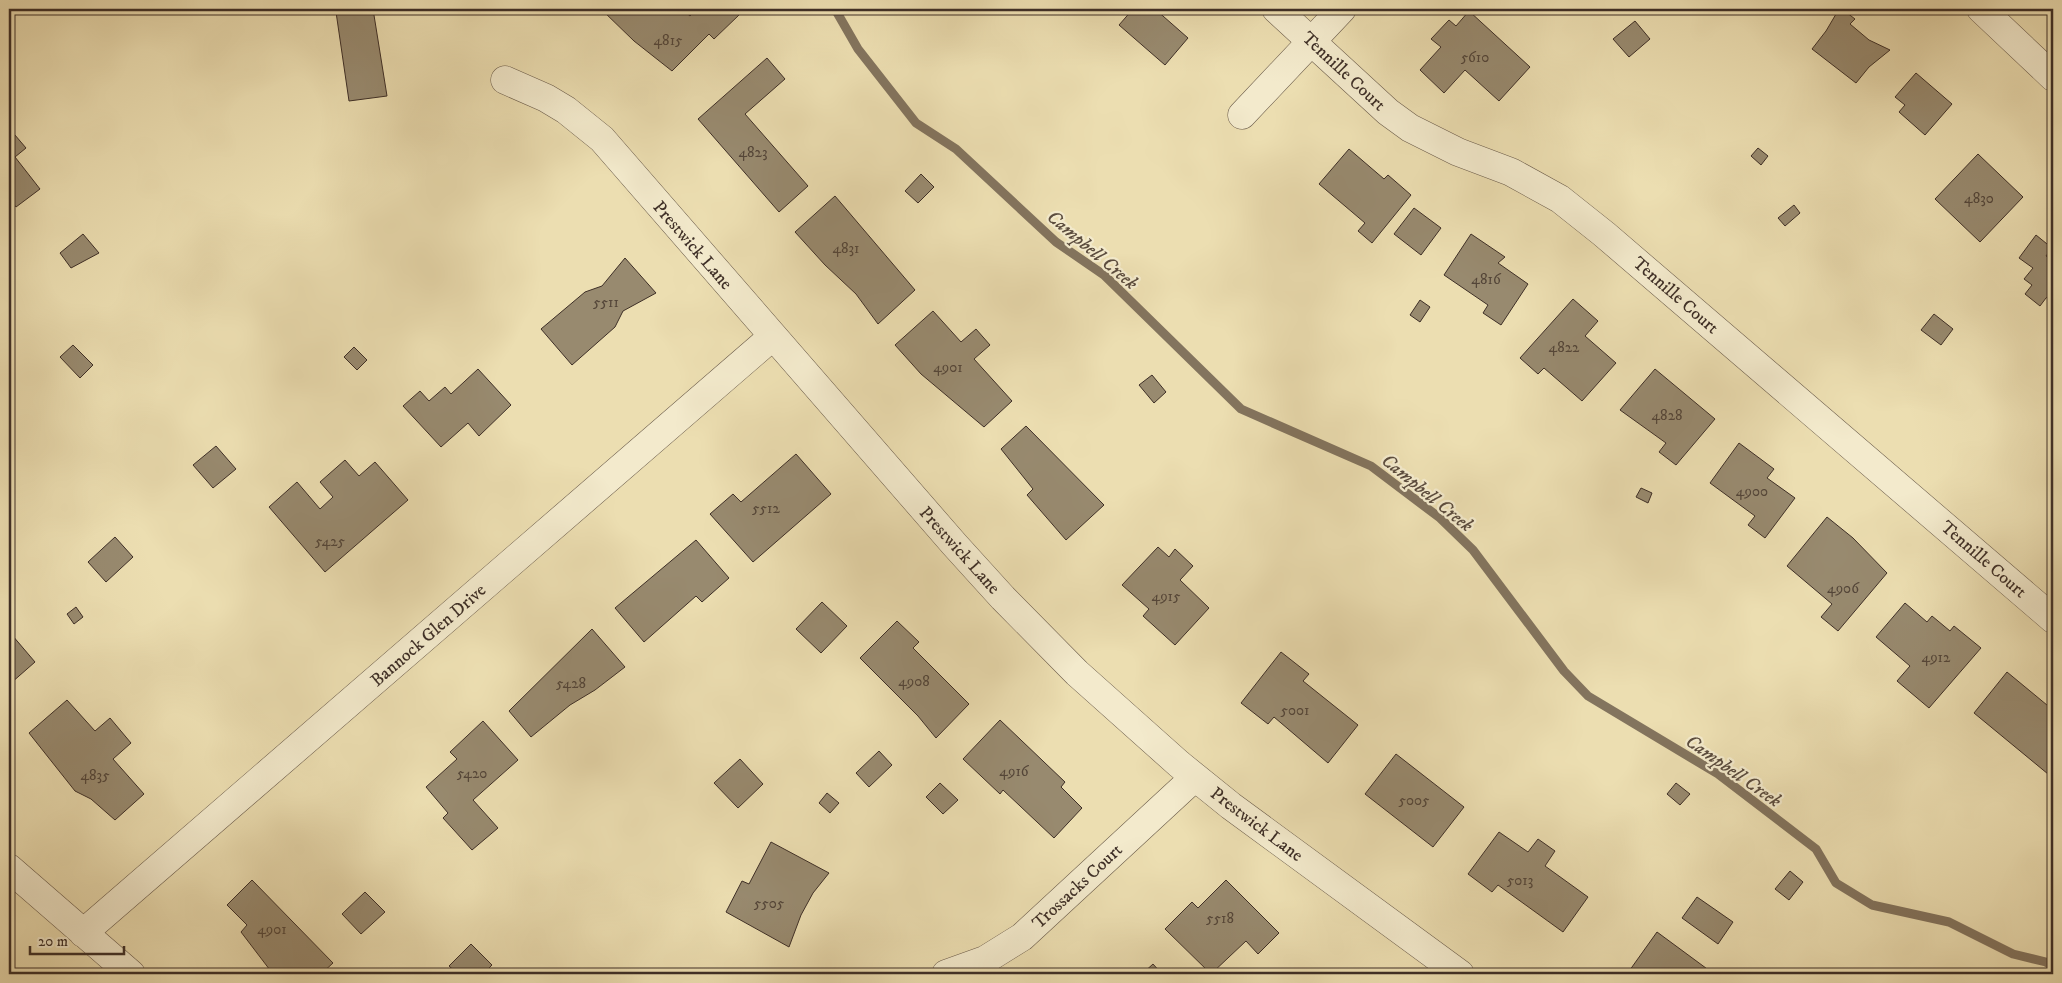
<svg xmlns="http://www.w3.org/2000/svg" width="2062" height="983" font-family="'IM FELL DW Pica',serif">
	<rect width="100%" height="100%" fill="#ecdeb1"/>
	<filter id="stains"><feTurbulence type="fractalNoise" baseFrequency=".004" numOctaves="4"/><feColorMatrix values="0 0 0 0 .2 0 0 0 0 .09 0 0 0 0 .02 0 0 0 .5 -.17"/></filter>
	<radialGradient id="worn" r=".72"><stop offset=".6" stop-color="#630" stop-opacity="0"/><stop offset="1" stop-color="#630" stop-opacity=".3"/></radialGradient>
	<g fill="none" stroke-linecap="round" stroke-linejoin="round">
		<!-- stream -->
		<path stroke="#83745e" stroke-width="9" d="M835,9L858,49L916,123L956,149L1056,242L1104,275L1241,409L1371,466L1440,518L1473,550L1564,671L1588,696L1718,774L1816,849L1836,883L1872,905L1949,922L2013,954L2046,962L2053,966"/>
	</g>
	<!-- building -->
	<path fill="#988a6f" stroke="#3e2f27" d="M362,9H373L387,96L349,101L336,12Z
		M604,9H682L690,16L697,9H733L739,15L714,39L709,34L672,71L634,41L602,10Z
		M1133,9H1155L1188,38L1165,65L1119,25Z
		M1839,9H1842L1855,19L1850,24L1869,40L1890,50L1869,67L1856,83L1812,49L1826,31Z
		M1469,11L1530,67L1499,101L1465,70L1444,93L1420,70L1441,47L1431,39L1449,20L1456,26Z
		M1635,21L1650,39L1629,57L1613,39Z
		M767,58L785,79L745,114L808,186L779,212L698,119Z
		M1916,73L1952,104L1925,135L1899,112L1905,105L1895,97Z
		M9,128L26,148L15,157L40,189L16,207L9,198Z
		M1758,148L1768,156L1761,165L1751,156Z
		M1349,149L1384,179L1388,175L1411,195L1372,243L1358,231L1365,223L1319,184Z
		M1978,154L2023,197L1980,242L1935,199Z
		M921,174L934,187L918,203L905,191Z
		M835,196L915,290L878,324L856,294L825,265L795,232Z
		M1794,205L1800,213L1785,226L1778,218Z
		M1414,208L1441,228L1421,255L1394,234Z
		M83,234L99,253L71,268L60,253Z
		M1471,234L1505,257L1498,263L1528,284L1501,325L1483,313L1488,305L1444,275Z
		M2036,235L2052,248L2046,256L2053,261V293L2046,298L2040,306L2025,294L2032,285L2024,279L2033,268L2019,258Z
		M625,258L656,293L623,311L615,327L572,365L541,329L585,292L602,286Z
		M1573,299L1598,321L1585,336L1616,363L1582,401L1544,368L1538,374L1520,358Z
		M1420,300L1430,307L1420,322L1410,315Z
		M933,311L961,342L976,329L990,345L974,359L1012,401L984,427L921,374L895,345Z
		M1934,314L1953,329L1941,345L1921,330Z
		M73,345L93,365L80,378L60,357Z
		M354,347L367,360L357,370L344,357Z
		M478,369L511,405L479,436L468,423L441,447L403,406L420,391L429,401L445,387L451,394Z
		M1655,369L1715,419L1676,465L1659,452L1666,443L1620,410Z
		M1152,375L1166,392L1154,403L1139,385Z
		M1026,426L1104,505L1066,540L1027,495L1033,489L1001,449Z
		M1739,443L1774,469L1767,478L1795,498L1765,538L1748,525L1755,516L1710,483Z
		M216,446L236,469L213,488L193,465Z
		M796,454L831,494L753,562L710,514L733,494L741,502Z
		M345,460L359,476L375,462L408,500L325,572L269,507L297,482L320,509L333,497L320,482Z
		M1641,488L1652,493L1648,503L1636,497Z
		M1827,517L1853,538L1887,573L1838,631L1821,617L1832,604L1787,566Z
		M115,537L133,557L106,582L88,562Z
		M696,540L729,578L702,602L696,596L644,642L615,608Z
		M1158,547L1169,557L1175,549L1193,566L1180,580L1209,608L1175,645L1143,616L1149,609L1122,585Z
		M822,602L847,626L821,653L796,629Z
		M1905,603L1927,622L1932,616L1950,631L1954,626L1981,648L1929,708L1897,681L1910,666L1876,637Z
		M76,607L83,617L74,624L67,614Z
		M897,621L919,642L913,648L969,704L936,738L918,716L860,658Z
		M592,629L625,667L595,690L570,705L531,737L509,711Z
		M12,635L35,662L11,683L9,680V638Z
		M1281,652L1309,674L1303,681L1358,725L1328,763L1274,717L1268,724L1241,703Z
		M2007,672L2053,710V767L2048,774L1974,713Z
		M67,700L95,731L110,718L131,743L113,759L144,794L115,820L91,799L75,791L29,733Z
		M1000,720L1065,782L1061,787L1082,808L1054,838L1003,790L1000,794L963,759Z
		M483,721L518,760L473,800L498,828L472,850L443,818L448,813L426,787L457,759L450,752Z
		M879,751L892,765L869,787L856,773Z
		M1396,754L1464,807L1433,847L1365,794Z
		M740,759L763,784L738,808L714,783Z
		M940,783L958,800L943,814L926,797Z
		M1676,783L1690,794L1680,805L1667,794Z
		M827,793L839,803L830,813L819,803Z
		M1499,832L1528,852L1538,839L1555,851L1545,866L1588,897L1563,932L1498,885L1492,892L1468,874Z
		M771,842L829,873L813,893L801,915L789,947L726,912L742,881L749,884Z
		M1790,871L1803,882L1789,900L1775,889Z
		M252,880L333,963L321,974H273L241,932L247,925L227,905Z
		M1226,880L1279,933L1258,954L1246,941L1211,974L1165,929L1192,902L1198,908Z
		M365,892L385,912L361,934L342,914Z
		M1697,897L1733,922L1718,944L1682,918Z
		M1657,932L1714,974H1627Z
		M471,944L492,965L483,974H458L449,966Z
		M1153,964L1162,974H1142Z"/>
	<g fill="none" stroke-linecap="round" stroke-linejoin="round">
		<!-- minor casing -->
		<g stroke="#6a5b4a" stroke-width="29">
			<path id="minor" d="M1276,9L1388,112L1410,128L1458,152L1511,172L1560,199L1604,234L2053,619
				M1981,9L2053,77
				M505,80L546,98L566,110L602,139L954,544L1003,598L1077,673L1179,764L1231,806L1460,974
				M1242,115L1342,9
				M9,868L131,974
				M83,933L772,337
				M946,974L985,960L1022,937L1195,777"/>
		</g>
		<!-- minor -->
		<use href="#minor" stroke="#f3eacc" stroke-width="28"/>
	</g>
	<g text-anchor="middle" stroke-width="4.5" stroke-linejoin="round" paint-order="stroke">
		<!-- number labels -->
		<g font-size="15" fill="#544639">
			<text x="668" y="45">4815</text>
			<text x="1475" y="62">5610</text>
			<text x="753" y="157">4823</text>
			<text x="1979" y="203">4830</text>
			<text x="846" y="253">4831</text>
			<text x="1486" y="284">4816</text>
			<text x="606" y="307">5511</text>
			<text x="1564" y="352">4822</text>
			<text x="948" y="372">4901</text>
			<text x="1667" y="420">4828</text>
			<text x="1752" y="496">4900</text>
			<text x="766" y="513">5512</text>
			<text x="330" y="546">5425</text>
			<text x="1843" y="593">4906</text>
			<text x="1166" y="601">4915</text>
			<text x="1936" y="662">4912</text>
			<text x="914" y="686">4908</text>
			<text x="571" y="688">5428</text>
			<text x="1295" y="715">5001</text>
			<text x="1014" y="776">4916</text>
			<text x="472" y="778">5420</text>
			<text x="95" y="780">4835</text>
			<text x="1414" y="805">5005</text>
			<text x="1520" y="885">5013</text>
			<text x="769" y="908">5505</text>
			<text x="1220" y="923">5518</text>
			<text x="272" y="934">4901</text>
		</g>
		<!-- street labels -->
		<g font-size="18" fill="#3e2f27" stroke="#f3eacc">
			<text transform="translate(1344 71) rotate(43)" y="6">Tennille Court</text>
			<text transform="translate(693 245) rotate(49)" y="6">Prestwick Lane</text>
			<text transform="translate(1676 295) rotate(41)" y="6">Tennille Court</text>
			<text transform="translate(960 550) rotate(48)" y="6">Prestwick Lane</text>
			<text transform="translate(1984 559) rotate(41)" y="6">Tennille Court</text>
			<text transform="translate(428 635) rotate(-41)" y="6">Bannock Glen Drive</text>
			<text transform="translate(1257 824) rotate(37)" y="6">Prestwick Lane</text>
			<text transform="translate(1077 886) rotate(-43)" y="6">Trossacks Court</text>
		</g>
		<!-- water labels -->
		<g font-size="19" font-style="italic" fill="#5b4c3e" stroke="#f3eacc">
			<text transform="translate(1093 249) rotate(40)" y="7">Campbell Creek</text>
			<text transform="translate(1428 492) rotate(39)" y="7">Campbell Creek</text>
			<text transform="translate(1734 770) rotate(35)" y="7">Campbell Creek</text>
		</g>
	</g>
	<!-- margin -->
	<rect width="2062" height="983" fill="none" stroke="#ecdeb1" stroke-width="30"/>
	<rect x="10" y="10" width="2042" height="963" fill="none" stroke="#3e2f27" stroke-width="2.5"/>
	<rect x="15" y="15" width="2032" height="953" fill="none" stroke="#3e2f27"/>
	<!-- scale -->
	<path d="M30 946v8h94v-8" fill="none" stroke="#3e2f27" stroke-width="2.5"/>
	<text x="38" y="946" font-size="15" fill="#3e2f27" stroke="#f3eacc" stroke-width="4" paint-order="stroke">20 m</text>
	<rect width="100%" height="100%" filter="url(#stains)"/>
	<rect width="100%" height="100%" fill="url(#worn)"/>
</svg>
